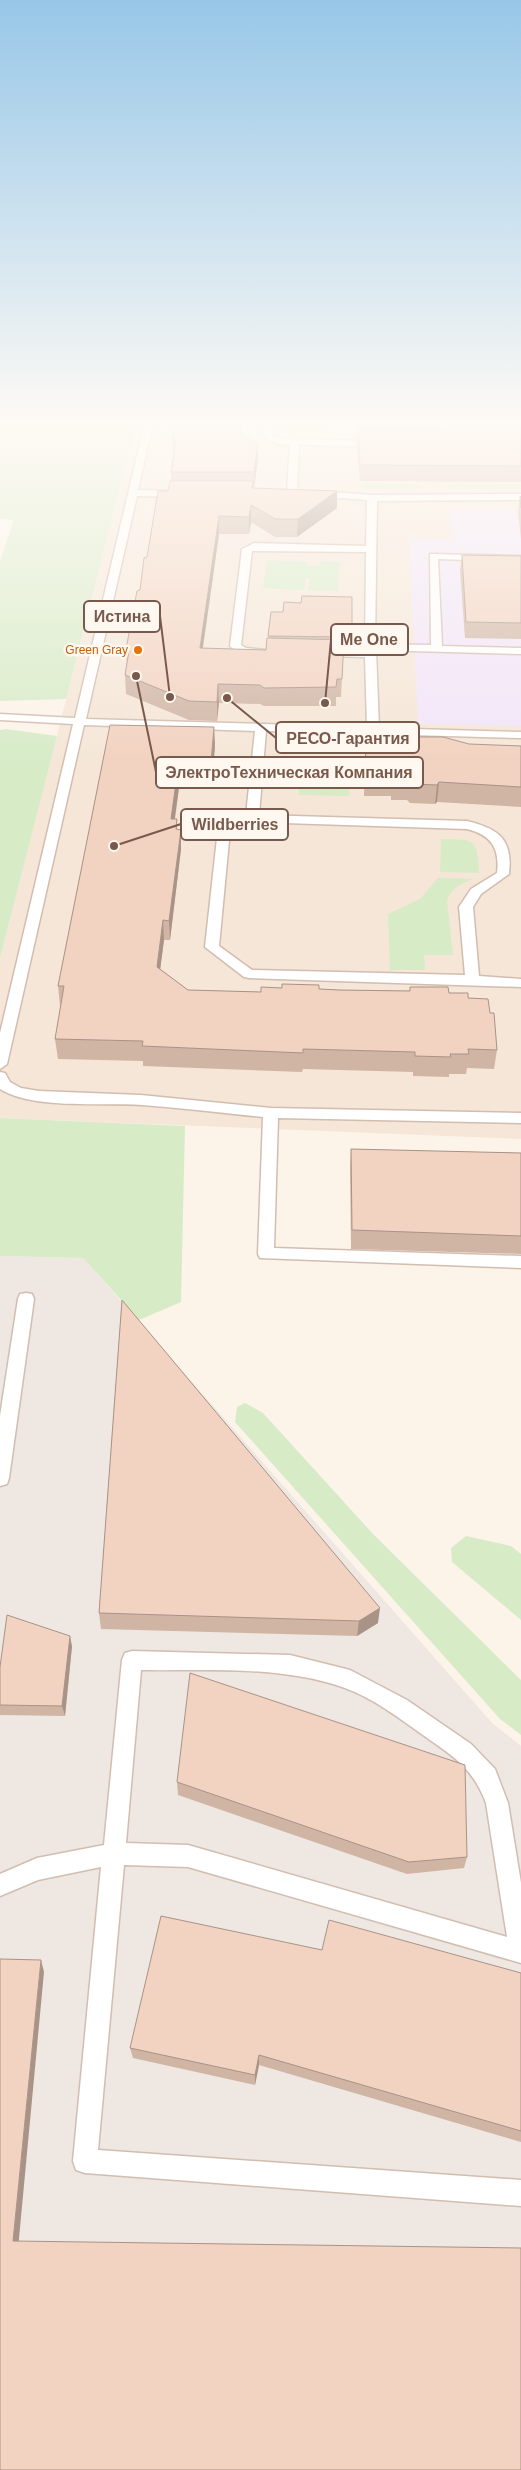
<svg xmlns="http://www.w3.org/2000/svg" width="521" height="2470" font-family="Helvetica,sans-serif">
	<rect width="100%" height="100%" fill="#fdf4e9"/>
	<!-- residential -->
	<path fill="#f5e6d7" d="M137,422H521V1139L0,1118V958Z"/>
	<!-- industrial -->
	<path fill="#eee7e2" d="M0,1256L83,1258L492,1723L521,1746V2470H0Z"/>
	<!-- education -->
	<path fill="#f1e5f9" d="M450,508L521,510V726L418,724L409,538L452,539Z"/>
	<!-- green -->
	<path fill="#d7ebc7" d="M0,422H137L66,699L0,701V561L14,520L0,519Z
		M285,422H315L330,431L285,430Z
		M363,483H406L420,486V489H363Z
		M456,484H521V489H446L445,486Z
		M267,560L307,562V566H320L321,561L340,562L339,573L333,575H339L338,591L308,590L310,578H306L304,590L263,588Z
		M6,729L57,736L0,958V730Z
		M301,760L350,761L349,796L299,795Z
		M441,839C476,840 477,838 479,873L440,872Z
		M438,878L473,879C461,884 450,888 447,901L453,955H424L425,970H390L388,914L420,899Z
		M0,1118L185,1126L181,1302L139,1320L83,1258L0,1256Z
		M245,1403L263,1413L373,1534L521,1680V1735L500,1719L235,1422L237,1407Z
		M466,1536L511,1546L521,1554V1620L452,1562L451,1548Z"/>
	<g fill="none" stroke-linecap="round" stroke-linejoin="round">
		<!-- lane casing -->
		<g stroke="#d2bdb1" stroke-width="3">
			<path id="lane" d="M145,422H153L138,490L179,491L184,494L179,497L137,496L86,719L367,727L365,657L321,656L316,653L321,650L365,651L366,552L252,551L241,645L246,648L266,650L267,652C258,660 237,654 230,646L242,549L254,543L366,546L367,500L313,496V492L316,491L372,495L521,494V500L377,501L375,644L431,645L430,554L521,556V562L438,559L442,646L521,648V654L376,650L379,728L521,732V738L266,731L259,815L467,821C499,829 513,839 509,874L481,894L473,907L479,976L521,979V987L249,978L244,977L205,947L218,829L230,818L246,815L255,731L84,725L7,1064L0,1069V1033L73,724L0,720V714L75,718ZM252,822L467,829C491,835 500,848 497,873L471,889L459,907L465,975L252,970L219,946L230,830L238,824Z
				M263,422H271L272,435L283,439L380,441L384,444L380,447L299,445L297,493L292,496L287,493L290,445L279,444L265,438Z
				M439,422H447L449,436L445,443L435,447L431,444L439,439Z
				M0,1072L5,1073L10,1082L21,1088L39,1091L141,1095L271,1108L521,1113V1123L278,1118L274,1248L521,1256V1268L260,1258L258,1254L263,1117C223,1113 183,1108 142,1105C102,1102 33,1110 0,1089Z
				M26,1293L32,1294L34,1299L9,1478L7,1484L0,1486V1416L18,1299L20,1294Z
				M132,1651L290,1655L350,1670L407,1700L471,1744L495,1769L508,1803L521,1883V1963L188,1867L124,1865L98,2150L521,2180V2206L85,2173L76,2170L73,2161L101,1867L38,1880L0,1896V1874L37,1858L104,1845L122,1660L125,1653ZM141,1670C208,1671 281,1665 345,1688C373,1698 399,1718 423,1735C453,1756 473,1768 486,1803L507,1937L188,1845L126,1843Z"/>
		</g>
		<!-- lane -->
		<use href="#lane" fill="#fff" fill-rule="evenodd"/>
	</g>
	<!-- wall -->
	<path fill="#d0b5a5" d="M176,422H242L241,436L258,443V459L254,488L253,489L337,508L297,537H275L251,522L249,534H219L203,648L266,650L268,638L271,612H283L301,603L352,597L351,640H344L341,697H336V706H264L260,704L219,703L217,721L189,720L126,694L125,675L127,666L126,649L147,557L171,481V472L173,456L172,440Z
		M358,422H440L439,432H440L449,424V422H521V482L360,481L357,447L358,438H357Z
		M520,496L521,497V539L518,512Z
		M462,555L521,556V639L465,638L460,570Z
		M110,725L214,727L215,746L212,781L180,780L175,819H177V830H181V849L170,940H164L160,969L188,990L261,992L319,989L339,990L410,991V987L449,993L468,998L490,1013L497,1050L494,1069L467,1068L466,1074H449V1077L413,1076V1072L303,1069L302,1072L143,1066V1061L58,1059L55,1039L61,1005H60L58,986Z
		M366,742L521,746V807L437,802L435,804L410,803L407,800H391V796H364Z
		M351,1149L521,1153V1254L351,1249L350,1168Z
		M122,1300L378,1623L357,1636L101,1629L99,1613Z
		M72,1646L65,1716L0,1715V1667Z
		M177,1782L467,1857L464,1868L407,1874L178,1795Z
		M322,1950L521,1973V2142L259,2065L255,2085L133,2058L130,2048Z"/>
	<!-- shaded-wall -->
	<path fill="#a99386" d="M240,422H242L239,451V435Z
		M438,422H440L439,435L435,439L436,424Z
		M258,443V459L254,488V472Z
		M337,491V508L297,537L298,519Z
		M251,505V522L249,534V517Z
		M219,516V534L200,666V648Z
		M218,684L219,703L217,721V702Z
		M214,727L215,746L212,781L211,762Z
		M179,761L180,780L172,838L171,819Z
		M439,782L437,802L435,804L437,785Z
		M181,830V849L170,940L169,921Z
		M163,920L164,940L158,986L157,967Z
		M380,1608L378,1623L357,1636L359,1621Z
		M70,1636L72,1646L65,1716L62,1706Z
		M41,1960L44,1972L18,2249L13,2241Z
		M259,2055V2065L255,2085V2075Z"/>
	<!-- building -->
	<path fill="#f2d2c0" stroke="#a99386" d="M176,422H240L239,435L258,443L254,472H171L176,441L172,440Z
		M358,422H438L436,424Z
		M451,422H521V466L360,465L358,432H440Z
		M170,481H253L252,488L337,491L298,519H275L251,505L249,517L219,516L200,648L266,650L267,638L344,640L342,679H337L336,687L264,688L260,685L218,684L217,702L189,701L125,675L129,651L126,649L137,591L140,590L144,558L147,557L158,491H168Z
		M520,496L521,497V508Z
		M462,555L521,556V623L466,622Z
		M302,596L352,597V629H344V637L268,636L271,612H283L284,602L301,603Z
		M110,725L214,727L211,762L179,761L171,819H177L176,829L181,830L169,921L163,920L157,967L188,990L261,992V987L282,988V984L319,985V989L339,990L410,991V987H448L449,993H468V998L488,999L490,1013H494L497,1050L468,1049L469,1054H450L451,1057L415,1056V1052L303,1049V1053L142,1046L143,1041L55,1039L64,986H58Z
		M417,737H443L469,744L521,746V787L439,782L437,785L412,784L409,781H392V777H365L366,742L397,743L398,740H412Z
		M351,1149L521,1153V1236L352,1230Z
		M122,1300L380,1608L359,1621L99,1613Z
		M7,1615L70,1636L62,1706L0,1705V1667Z
		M190,1673L465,1765L467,1857L409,1862L177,1782Z
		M161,1916L322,1950L329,1920L521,1973V2131L259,2055L255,2075L130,2048Z
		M0,1959L41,1960L13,2241L521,2248V2470H0Z"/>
	<!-- sky -->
	<linearGradient id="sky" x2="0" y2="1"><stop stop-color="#97c7e8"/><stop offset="0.55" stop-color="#fefaf5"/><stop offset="1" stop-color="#fefaf5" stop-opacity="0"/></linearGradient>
	<rect width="521" height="768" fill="url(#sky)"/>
	<!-- markers -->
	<circle fill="#e8710a" stroke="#fff8f0" stroke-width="2" cx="138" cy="650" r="5"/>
	<g text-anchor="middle" stroke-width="5" stroke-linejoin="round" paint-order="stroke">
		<!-- far-food labels -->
		<g font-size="12" fill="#c56008" stroke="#fff8f0" text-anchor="end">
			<text x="128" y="654">Green Gray</text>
		</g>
	</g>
	<!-- callouts -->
	<path fill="none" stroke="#78594c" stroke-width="2" d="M170 697L160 616M325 703L331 640M227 698L276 738M136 676L156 772M114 846L181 824"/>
	<g fill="#78594c" stroke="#fff8f0" stroke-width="2">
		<circle cx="170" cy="697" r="5"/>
		<circle cx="325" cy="703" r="5"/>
		<circle cx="227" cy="698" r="5"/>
		<circle cx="136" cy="676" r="5"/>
		<circle cx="114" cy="846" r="5"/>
	</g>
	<g fill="#fff8f0" stroke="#78594c" stroke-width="2">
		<rect x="84" y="601" width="76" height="31" rx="5"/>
		<rect x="331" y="624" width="77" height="31" rx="5"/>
		<rect x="276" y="722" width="143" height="31" rx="5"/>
		<rect x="156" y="757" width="267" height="31" rx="5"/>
		<rect x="181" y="809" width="107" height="31" rx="5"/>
	</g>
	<g font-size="16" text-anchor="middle" font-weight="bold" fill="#78594c">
		<text x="122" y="622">Истина</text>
		<text x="369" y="645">Me One</text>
		<text x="348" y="744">РЕСО-Гарантия</text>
		<text x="289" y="778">ЭлектроТехническая Компания</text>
		<text x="235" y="830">Wildberries</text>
	</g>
</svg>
